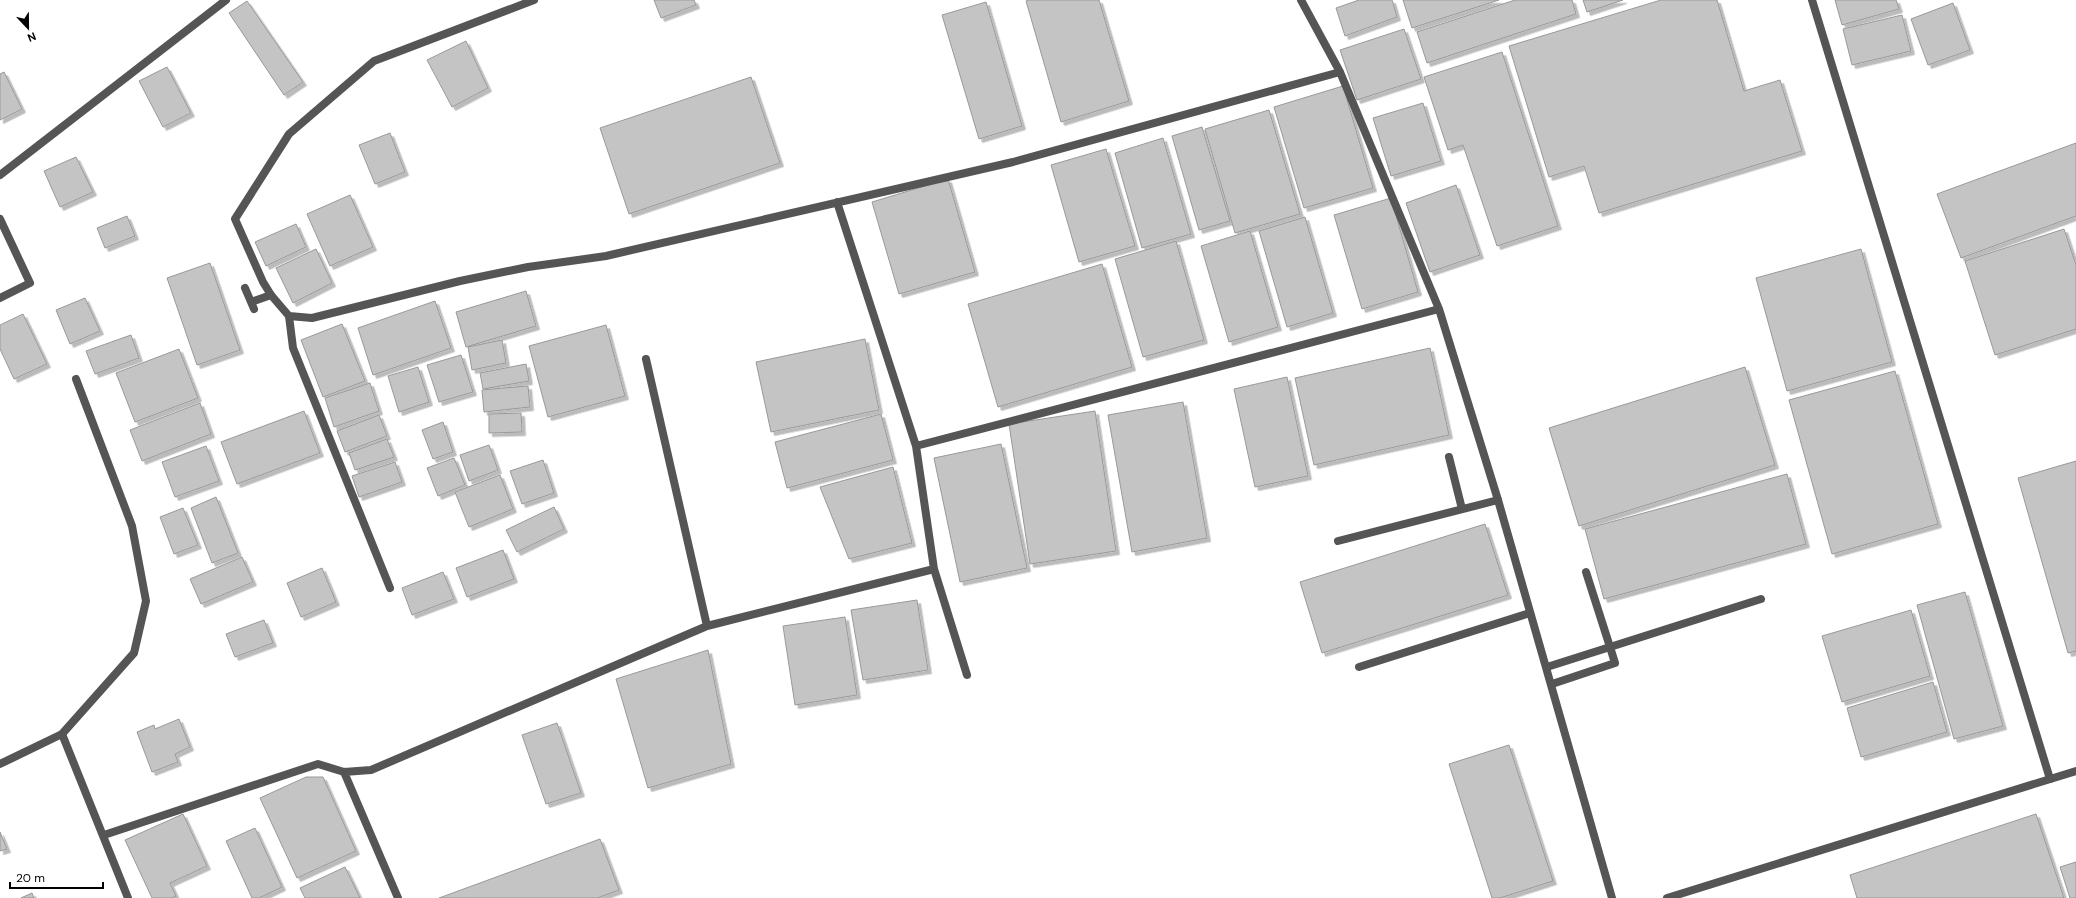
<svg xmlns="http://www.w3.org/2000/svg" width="2076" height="898" font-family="'DM Sans',sans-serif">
	<defs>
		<filter id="shadow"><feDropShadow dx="3.5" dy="3.5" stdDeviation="0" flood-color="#0004"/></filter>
	</defs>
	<rect width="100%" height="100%" fill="#fff"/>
	<!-- building -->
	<path fill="#c4c4c4" stroke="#999" filter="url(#shadow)" d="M654,0H694L696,5L661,18Z
		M1029,0H1099L1129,101L1061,122L1026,1Z
		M1359,0H1392L1397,17L1345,36L1336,8Z
		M1403,0H1499L1412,28Z
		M1515,0H1572L1576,14L1427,63L1417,32Z
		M1583,0H1623L1587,12Z
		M1661,0H1717L1744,91L1780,80L1802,151L1599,213L1584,166L1549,177L1509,46Z
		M1835,0H1896L1899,9L1842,25Z
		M247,1L303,82L284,95L229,13Z
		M986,2L1022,126L979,139L942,15Z
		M1953,3L1970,50L1928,65L1911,19Z
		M1902,15L1911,51L1852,65L1843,29Z
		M1404,29L1421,79L1357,100L1340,50Z
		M466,41L488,88L452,107L427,60Z
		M1502,52L1558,226L1497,246L1463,145L1448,150L1424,77Z
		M167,67L191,113L163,127L139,81Z
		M4,72L22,109L0,120V74Z
		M751,77L780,163L629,214L600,128Z
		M1343,86L1373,188L1304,208L1274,107Z
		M1423,103L1441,161L1391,176L1373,118Z
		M1269,110L1300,214L1235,233L1205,129Z
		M1202,127L1230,221L1199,230L1172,136Z
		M390,133L405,172L375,184L359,145Z
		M1163,138L1191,234L1142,248L1115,153Z
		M2076,143V216L1961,258L1937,194Z
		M1106,149L1135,246L1079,262L1051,165Z
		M76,157L93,192L60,207L44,171Z
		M948,179L975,272L899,294L872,202Z
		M1456,185L1480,255L1430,272L1406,203Z
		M350,195L373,247L330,266L307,214Z
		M1391,198L1418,292L1362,309L1334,215Z
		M127,216L135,236L105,248L97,228Z
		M1305,217L1333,313L1287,327L1259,231Z
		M296,224L306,247L266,266L255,242Z
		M2064,229L2076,265V329L1995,355L1965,261Z
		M1250,231L1278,327L1229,342L1201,246Z
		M1176,241L1204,340L1143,357L1115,259Z
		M316,249L332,283L293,303L276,268Z
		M1861,249L1892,362L1787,391L1756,278Z
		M210,263L240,350L197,365L167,278Z
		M1102,264L1132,367L998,407L968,304Z
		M526,291L536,326L466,347L456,312Z
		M85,298L100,331L70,344L56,310Z
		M435,301L451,348L373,375L358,328Z
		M23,314L47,364L14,379L0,349V325Z
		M342,324L365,381L323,397L301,340Z
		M606,325L625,396L548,417L529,346Z
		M131,335L139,358L95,374L86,351Z
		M865,339L879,410L771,432L756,362Z
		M502,340L506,363L472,370L468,347Z
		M1430,348L1449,435L1314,465L1295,378Z
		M179,349L198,398L135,422L116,373Z
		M461,355L473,392L439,402L427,365Z
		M526,364L529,381L483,389L480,373Z
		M418,367L429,402L399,412L388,376Z
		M1745,367L1775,465L1579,526L1549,428Z
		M1895,371L1938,524L1832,554L1789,400Z
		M1287,377L1308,476L1255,487L1234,389Z
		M370,383L379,411L334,427L325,398Z
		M528,386L530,407L484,412L482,390Z
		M1183,402L1207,538L1132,552L1108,415Z
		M200,403L211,434L142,461L130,430Z
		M304,411L320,453L237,484L221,442Z
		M1095,411L1116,551L1030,564L1009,424Z
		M521,413L522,432L489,433V414Z
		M881,414L893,460L787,488L775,442Z
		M379,415L387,436L345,452L337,431Z
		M443,422L453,452L433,459L422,430Z
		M387,439L394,457L355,470L349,453Z
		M1001,444L1027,568L960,582L934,458Z
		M489,445L498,470L469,481L460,455Z
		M206,446L219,481L175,497L162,462Z
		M454,458L465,485L438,496L427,468Z
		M543,460L554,493L522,504L510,471Z
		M2076,461V651L2068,653L2018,478Z
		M395,462L402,482L359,497L352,476Z
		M893,467L912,543L849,559L820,487Z
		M1787,474L1806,544L1604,599L1585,529Z
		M500,475L513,509L469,527L455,492Z
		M216,497L238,553L212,563L191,508Z
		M554,507L564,529L517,552L506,530Z
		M183,508L198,545L174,554L160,517Z
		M1485,524L1508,595L1322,653L1300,582Z
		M503,550L514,579L467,597L456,568Z
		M242,557L253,582L201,604L190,579Z
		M322,568L336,602L301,617L287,583Z
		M443,572L454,599L412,615L402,588Z
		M1965,592L2003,726L1954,739L1917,605Z
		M917,600L928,670L863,680L851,610Z
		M1911,610L1930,676L1842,702L1822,636Z
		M845,617L857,695L795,705L783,626Z
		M264,620L273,643L235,657L226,634Z
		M708,650L731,764L648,788L616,679Z
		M1933,682L1947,732L1861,757L1847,708Z
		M179,719L190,747L175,754L178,762L152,772L137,732L154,725L155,729Z
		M557,723L581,793L546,804L522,735Z
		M1509,745L1553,881L1500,898H1492L1449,764Z
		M306,777H323L356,851L297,878L260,798Z
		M183,814L207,866L170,883L176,896L172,898H152L125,840Z
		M2036,814L2064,898H1857L1850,875Z
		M255,828L282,887L259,898H252L226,841Z
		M0,832L7,849L0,851Z
		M600,839L619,890L597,898H439Z
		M2076,862V898H2070L2060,867Z
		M345,867L360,898H305L300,888Z
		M32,893L34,898H21Z"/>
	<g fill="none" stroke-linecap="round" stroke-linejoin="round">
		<!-- service -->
		<path stroke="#555" stroke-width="8" d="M245,288L251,302
			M254,309L251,302L271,295
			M1449,457L1462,509
			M1338,541L1498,500
			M1586,572L1610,647L1761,599
			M1359,667L1530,613
			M1547,667L1610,647L1615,663L1552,684
			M62,734L128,898"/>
		<!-- minor -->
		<path stroke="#555" stroke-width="8" d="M534,0L374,61L289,134L235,219L263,282L271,295L289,316L312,318L460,281L528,267L606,256L1013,162L1340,72L1439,309L1498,500L1612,898
			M1301,0L1340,72
			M1812,0L2050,779
			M0,175L226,0
			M0,219L30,283L0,298
			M289,316L293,348L390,588
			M646,359L707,626
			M916,446L1439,309
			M934,569L967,675
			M0,764L62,734L134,653L146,601L132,526L76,379
			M344,772L398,898
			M104,835L318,764L344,772L371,770L707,626L934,569L916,446L837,202"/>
		<!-- tertiary -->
		<path stroke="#555" stroke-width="8" d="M1667,898L2076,771"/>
	</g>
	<!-- north arrow -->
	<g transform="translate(28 28) rotate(158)" stroke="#ffffff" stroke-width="3" paint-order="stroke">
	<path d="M0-3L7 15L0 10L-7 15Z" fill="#000000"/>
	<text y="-6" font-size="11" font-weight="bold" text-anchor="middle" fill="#000000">N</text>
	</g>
	<!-- scale -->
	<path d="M10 882v6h93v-6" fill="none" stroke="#000000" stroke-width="2"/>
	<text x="16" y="882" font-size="12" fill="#000000" stroke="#ffffff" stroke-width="3" paint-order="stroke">20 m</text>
</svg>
